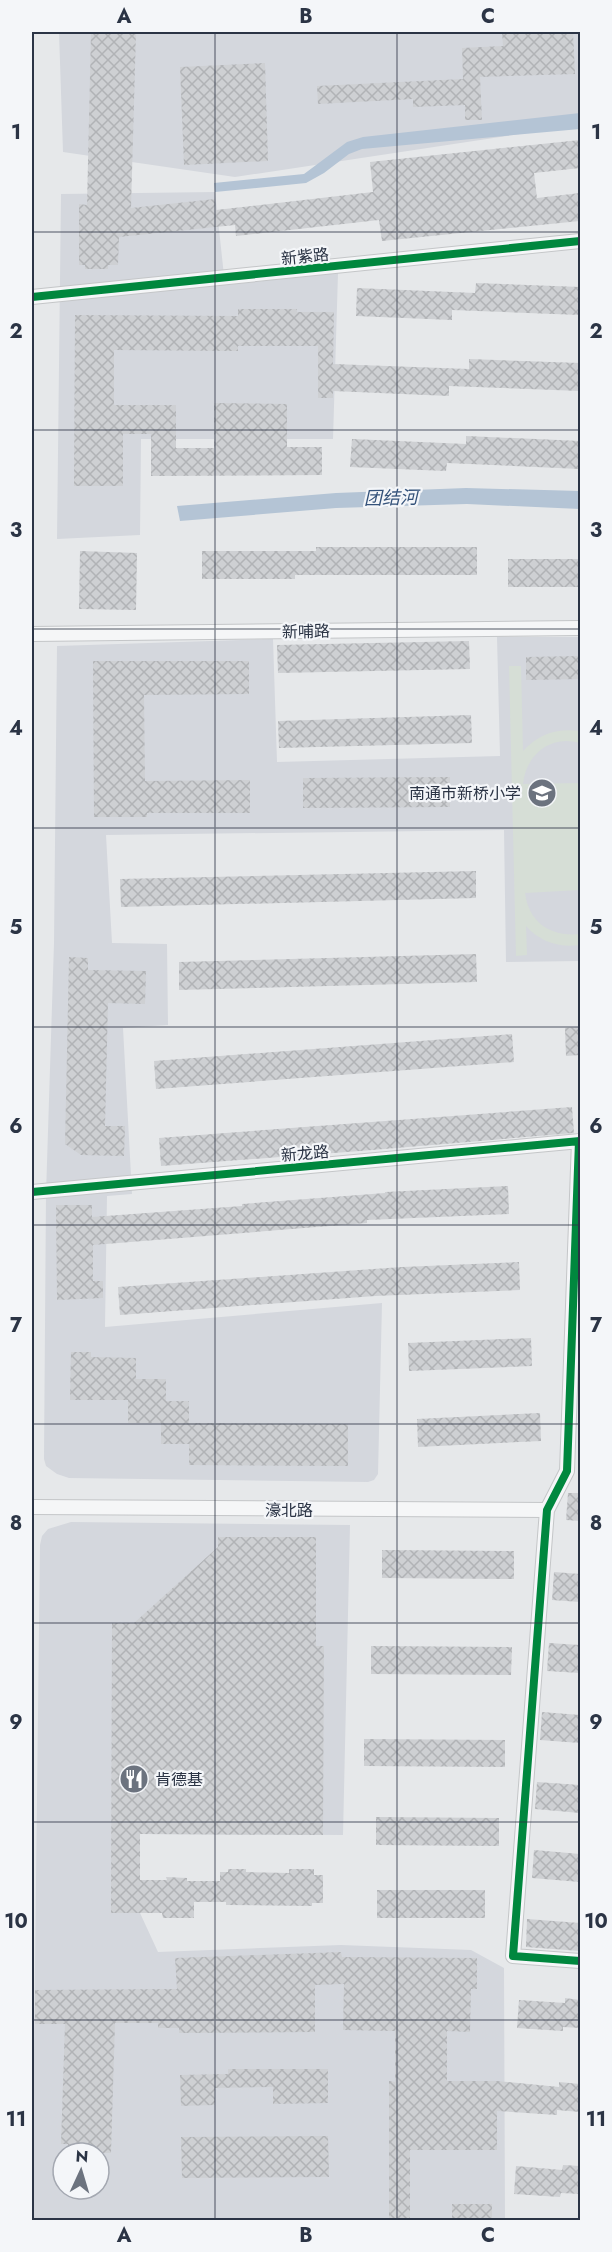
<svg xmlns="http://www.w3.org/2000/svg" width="612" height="2252" font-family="Jost,'Noto Sans SC',sans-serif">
	<defs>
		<pattern id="building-cross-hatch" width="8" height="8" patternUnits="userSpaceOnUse" patternTransform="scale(1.5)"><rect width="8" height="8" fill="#ced0d3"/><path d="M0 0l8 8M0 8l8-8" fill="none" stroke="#b1b3b6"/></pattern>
	</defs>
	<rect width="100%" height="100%" fill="#e6e8ea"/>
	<!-- built -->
	<path fill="#d4d7dd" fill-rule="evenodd" d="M59,32H580V125L235,177L63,152Z
		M215,192L225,285L338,273L333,439H141L140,535L57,539L61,194Z
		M497,637H580V961L506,962L504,830L106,835L112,943L167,944L168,1025L123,1028L132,1194L107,1196L105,1327L382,1303L378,1474L374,1480L368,1482L69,1478L57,1474L46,1466L44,1459L46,1194L54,943L57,646L273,639L277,762L500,756Z
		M71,1522L350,1525L343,1835L140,1834V1913L158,1952L341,1945L471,1950L504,1968L505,2220H32L40,1545L42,1536L48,1529ZM63,2153H99V2189H63Z"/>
	<!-- pitch -->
	<path fill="#d6ded6" d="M509,666H521L523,751C539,734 556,728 580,731V743C550,734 526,755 523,784L580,783V890L525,893C529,923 551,937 580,934V945C560,948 540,942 526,926L527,955L516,956Z"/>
	<!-- water -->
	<path fill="#b4c4d5" d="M580,113V129L362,149L349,154L324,173L306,183L215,192L214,183L304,174L347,142L363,137Z
		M466,488L580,491V509L467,504L336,508L180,521L177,506L336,493Z"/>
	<!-- building -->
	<path fill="url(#building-cross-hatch)" d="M91,32H136L131,208L215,199L216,210L373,192L370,162L580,140V168L534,173L537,198L580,193V221L382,241L379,220L236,236L235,225L119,237L118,265H108V269H85V265H79V204L87,205Z
		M502,32H573L575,74L480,77L482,120H465V105L413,107V99L318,104L317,86L463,79L462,48L503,46Z
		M265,63L268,161L184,165L180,67Z
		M476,283L580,287V315L452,310V320L356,316L357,288L475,293Z
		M238,309H297V312H334L333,364L469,369V359L580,363V391L449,386V396L333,391V398H318V346H238V351L114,350V405H176V448H214V403L287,404V447H322V475L151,476V434H123V486H74L75,315L238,316Z
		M466,436L580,441V469L447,463L446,471L350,467L352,439L466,444Z
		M316,547H477V575H295V579H202V551H316Z
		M80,551L137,553L136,610L79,609Z
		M508,559H580V587H508Z
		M469,641L470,669L278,673L277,645Z
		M580,656V679L526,680V657Z
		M93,661H249V694L144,695L145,781L250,780V813H147V817H94Z
		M471,715L472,743L279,748L278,721Z
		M450,777V807L303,808V778Z
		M476,871V898L121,907L120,879Z
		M476,954L477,982L179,990V962Z
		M69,957L88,958V970L146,971L145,1004L108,1003L105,1126H125L124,1156L81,1155L65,1144Z
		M580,1027V1055L566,1056L565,1028Z
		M512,1034L514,1062L156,1089L154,1061Z
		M572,1107L574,1133L360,1151L161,1166L159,1138Z
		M508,1186L509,1214L367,1220V1223L93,1245V1281H103V1298L57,1300L56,1205H92V1217L242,1206V1204L385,1193V1192Z
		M519,1262L520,1290L375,1296L120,1315L118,1287L402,1267Z
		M531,1338L532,1366L409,1371L408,1343Z
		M71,1352H91V1357L136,1358V1379H166V1401H189V1423L348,1424V1466L189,1465V1444H161V1423H128V1400H70Z
		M540,1413L541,1441L418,1447L417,1419Z
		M568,1493H580V1521L566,1520Z
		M218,1537H316V1646H324L323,1835L140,1834V1880H167L166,1877L187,1878V1881H220V1872H228V1869H246V1872L289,1873V1869H314V1875H323V1903H312V1906L226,1905V1902H194V1918H163L162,1913H111L112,1623H134L218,1547Z
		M382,1550L514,1551V1579L382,1578Z
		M554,1572L580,1574V1602L552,1600Z
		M549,1643L580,1645V1673L547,1671Z
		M371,1646L512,1647L511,1675L371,1674Z
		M542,1712L580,1715V1743L540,1740Z
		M364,1739L505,1740V1767L364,1766Z
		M537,1782L580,1785V1813L535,1809Z
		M376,1817L499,1818V1846L376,1845Z
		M534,1850L580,1854V1882L532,1878Z
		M377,1890H485V1918H377Z
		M527,1919L580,1923V1951L526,1947Z
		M341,1952L342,1957L477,1958V1989H471L470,2032L447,2031V2081H497L559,2087V2082L580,2084V2112L557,2110V2115L497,2111V2150H410V2220H389V2081L395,2082V2031L343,2030L344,1984L315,1985V2032L179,2033V2028H158V2023H115L111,2153H68V2144H61L65,2024H35V1990L177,1989L175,1958Z
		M565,1998L580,2000V2028L563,2027V2031L517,2028L519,2000L565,2003Z
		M228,2069H328V2103L273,2104V2087L215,2088V2105L181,2106L180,2075L228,2074Z
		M328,2136L329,2177L182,2178L181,2137Z
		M563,2165L580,2166V2194L561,2193L560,2197L514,2194L516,2166L562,2170Z
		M452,2204H492V2220H452Z"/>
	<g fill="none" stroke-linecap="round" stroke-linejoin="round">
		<!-- minor casing -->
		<g stroke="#c4c6c8" stroke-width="16">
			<path id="minor" d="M32,297L580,241
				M32,634L580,628
				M579,1141L567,1471L547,1510L513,1956L580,1961
				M32,1192L580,1141
				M32,1507L547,1510"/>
		</g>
		<!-- minor -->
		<use href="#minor" stroke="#f5f6f7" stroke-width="14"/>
		<!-- cycleway casing -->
		<g stroke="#f4f6f9" stroke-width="11">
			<path id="cycleway" d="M32,297L580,241
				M579,1141L567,1471L547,1510L513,1956L580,1961
				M32,1192L580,1141"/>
		</g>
		<!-- cycleway -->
		<use href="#cycleway" stroke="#00873e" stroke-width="8"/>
	</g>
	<!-- grid -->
	<path fill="none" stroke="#2b3445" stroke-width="1.5" stroke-opacity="0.55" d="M215,32V2220M397,32V2220M32,232H580M32,430H580M32,629H580M32,828H580M32,1027H580M32,1225H580M32,1424H580M32,1623H580M32,1822H580M32,2020H580"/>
	<!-- icons -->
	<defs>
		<g id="school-disc" transform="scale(1.5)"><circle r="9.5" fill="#6c737f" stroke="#f4f6f9"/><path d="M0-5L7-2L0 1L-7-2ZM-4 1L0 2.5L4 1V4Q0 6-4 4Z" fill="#fff"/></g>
		<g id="restaurant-disc" transform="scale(1.5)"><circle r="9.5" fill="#6c737f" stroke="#f4f6f9"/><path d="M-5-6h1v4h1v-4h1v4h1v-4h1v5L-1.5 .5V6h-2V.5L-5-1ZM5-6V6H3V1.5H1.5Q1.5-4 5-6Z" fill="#fff"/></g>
	</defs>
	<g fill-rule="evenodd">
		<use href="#school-disc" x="542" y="793"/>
		<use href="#restaurant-disc" x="134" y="1779"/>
	</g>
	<g text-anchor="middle" stroke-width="4.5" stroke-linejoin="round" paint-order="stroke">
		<!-- street labels -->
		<g font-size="16" fill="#2b3445" stroke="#f4f6f9">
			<text transform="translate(305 256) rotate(-6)" y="6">新紫路</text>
			<text transform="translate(306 631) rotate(-1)" y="6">新哺路</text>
			<text transform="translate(305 1153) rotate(-5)" y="6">新龙路</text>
			<text x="289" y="1516">濠北路</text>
		</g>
		<!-- poi labels -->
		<g font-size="16" fill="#2b3445" stroke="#f4f6f9" text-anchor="end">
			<text x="521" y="799">南通市新桥小学</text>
			<text x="155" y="1785" text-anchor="start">肯德基</text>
		</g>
		<!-- water labels -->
		<g font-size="18" font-style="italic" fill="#34527a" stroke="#f4f6f9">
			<text transform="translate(391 498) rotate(-1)" y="6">团结河</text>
		</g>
	</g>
	<!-- border -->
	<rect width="612" height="2252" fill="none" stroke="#f4f6f9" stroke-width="66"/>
	<!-- north arrow -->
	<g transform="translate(81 2171) rotate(4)"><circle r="28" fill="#f4f6f9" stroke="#a4a8b1" stroke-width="1.5"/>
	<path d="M0-4.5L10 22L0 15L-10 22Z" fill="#6c737f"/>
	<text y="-9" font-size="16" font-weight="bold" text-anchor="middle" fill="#2b3445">N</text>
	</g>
	<rect x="33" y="33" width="546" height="2186" fill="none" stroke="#2b3445" stroke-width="2"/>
	<g font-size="20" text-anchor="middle" font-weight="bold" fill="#2b3445">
		<text x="124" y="23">A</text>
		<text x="306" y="23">B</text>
		<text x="488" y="23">C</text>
		<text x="16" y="139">1</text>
		<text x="596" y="139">1</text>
		<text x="16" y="338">2</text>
		<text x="596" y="338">2</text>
		<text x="16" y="537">3</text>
		<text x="596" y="537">3</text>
		<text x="16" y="735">4</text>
		<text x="596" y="735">4</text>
		<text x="16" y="934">5</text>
		<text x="596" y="934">5</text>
		<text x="16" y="1133">6</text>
		<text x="596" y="1133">6</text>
		<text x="16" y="1332">7</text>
		<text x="596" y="1332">7</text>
		<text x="16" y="1530">8</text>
		<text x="596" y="1530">8</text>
		<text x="16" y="1729">9</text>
		<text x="596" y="1729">9</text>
		<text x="16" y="1928">10</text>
		<text x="596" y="1928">10</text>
		<text x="16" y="2126">11</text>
		<text x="596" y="2126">11</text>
		<text x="124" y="2242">A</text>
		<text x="306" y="2242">B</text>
		<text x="488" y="2242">C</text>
	</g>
</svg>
